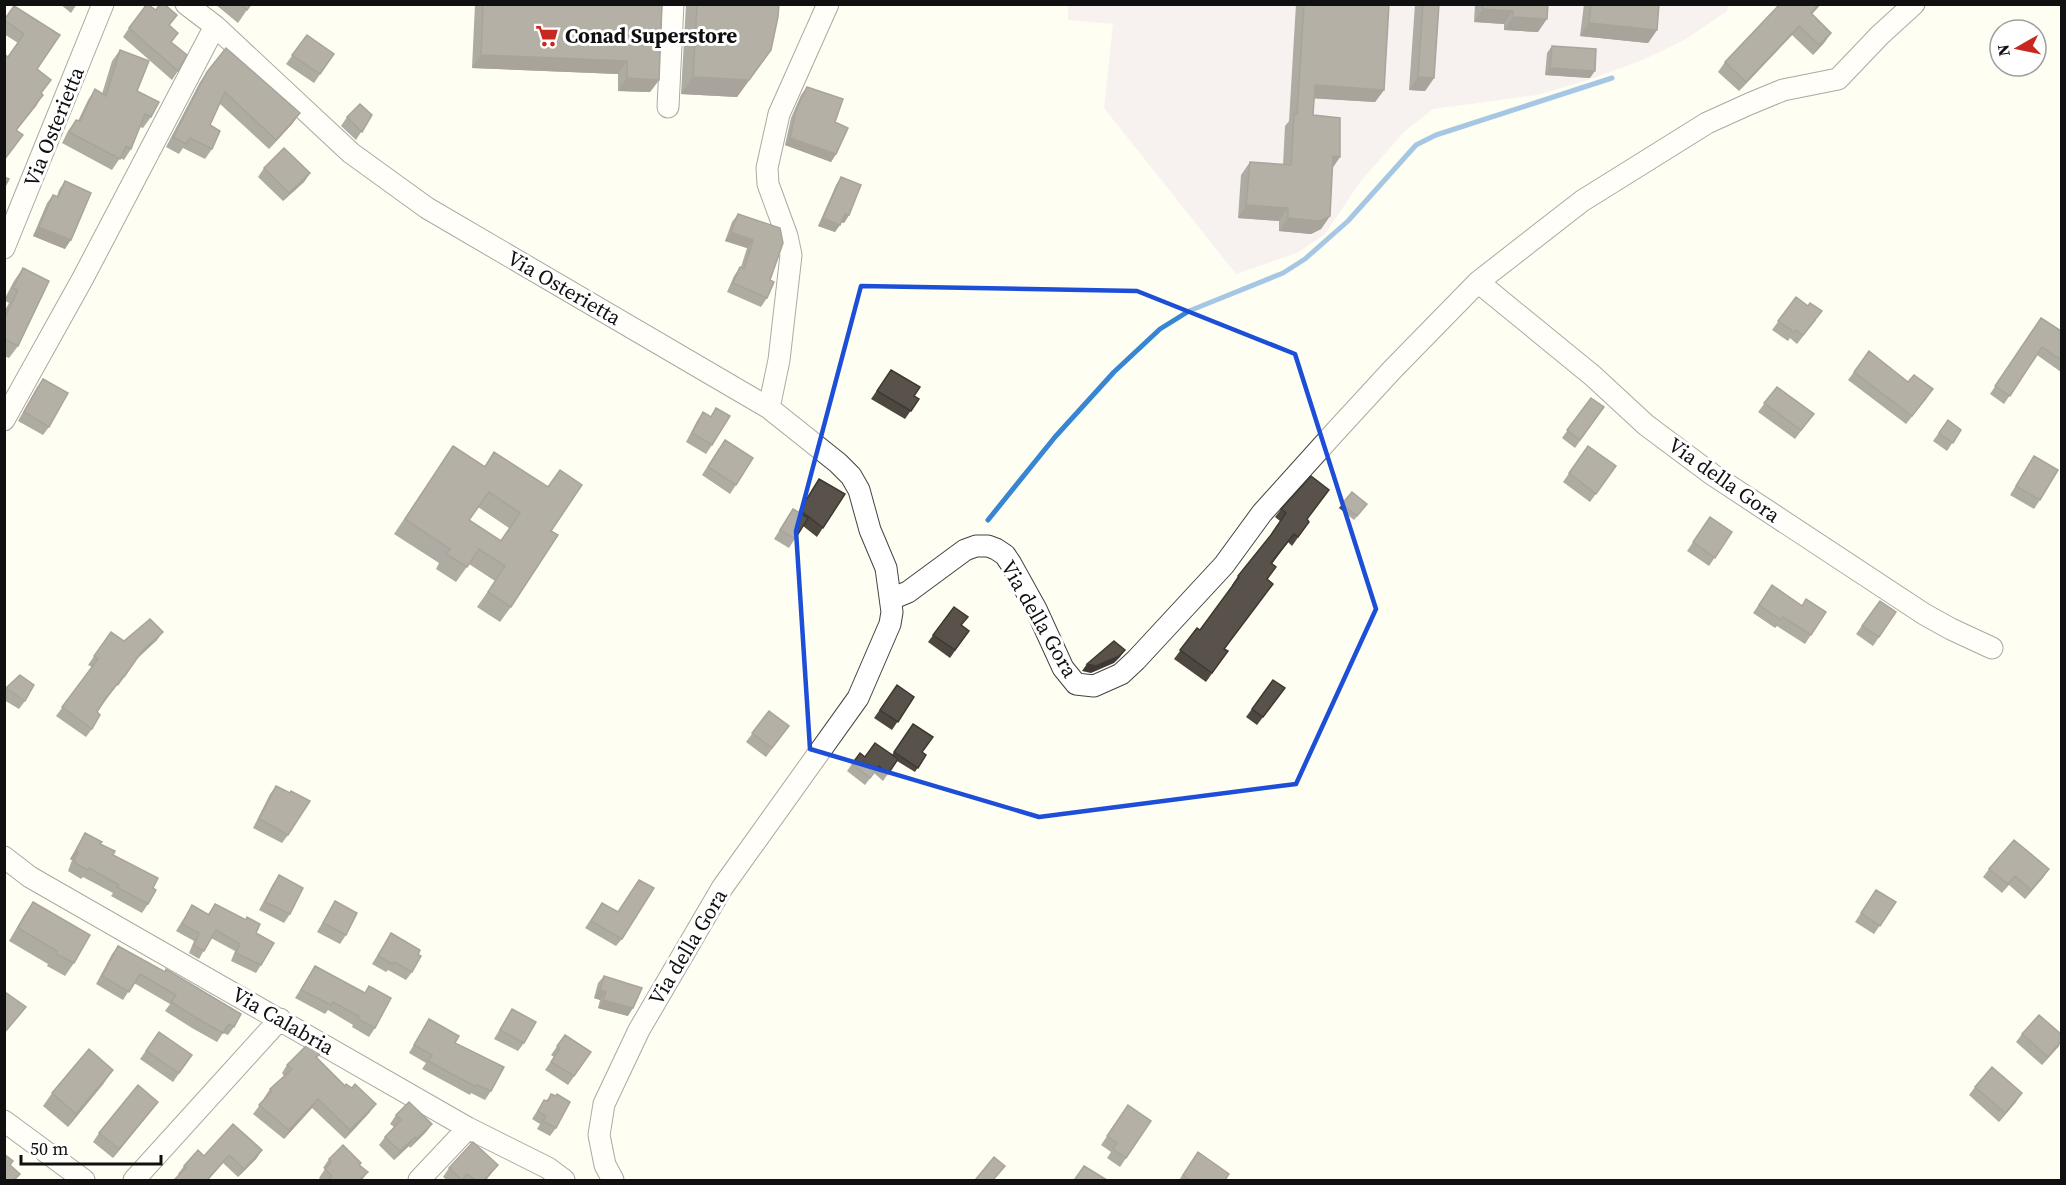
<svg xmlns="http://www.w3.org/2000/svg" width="2066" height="1185" font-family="'Source Serif 4',serif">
	<rect width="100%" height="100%" fill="#fffef2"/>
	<!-- industrial -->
	<path fill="#eee4ee" d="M1027,5H1728L1727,11L1686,39L1645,59L1597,77L1538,95L1433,109L1404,132L1361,181L1324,235L1297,253L1236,274L1104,108L1113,24L1068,20V6Z"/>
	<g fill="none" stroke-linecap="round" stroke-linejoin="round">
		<!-- stream -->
		<path stroke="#3886d3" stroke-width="5" d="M988,520L1055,437L1114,372L1160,329L1189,311L1283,273L1305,259L1348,221L1416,145L1436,135L1612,78"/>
		<!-- street casing -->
		<g stroke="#434343" stroke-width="23">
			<path id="street" d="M186,4L215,26L351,153L427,208L769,408L838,463L851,476L859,490L870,530L886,568L892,612L890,624L858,698L722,888L639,1030L604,1104L599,1135L605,1165L613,1180
				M668,107L673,4
				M4,248L103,4
				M1478,282L1593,376L1646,425L1713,475L1924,614L1951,629L1992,648
				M769,408L779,360L791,255L787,236L768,184L767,168L779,114L828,4
				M4,420L83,278L215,26
				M891,599L908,592L965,550L976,546H988L996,549L1005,555L1011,564L1036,609L1063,668L1076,684L1094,686L1121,674L1136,660L1224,565L1262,513L1335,432L1392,370L1478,282L1582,201L1707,123L1749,104L1783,90L1838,79L1880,35L1914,4
				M4,857L30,877L468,1128L548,1168L564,1180
				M4,1121L84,1180
				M134,1180L280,1019
				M419,1180L468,1128"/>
		</g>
		<!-- street -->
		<use href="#street" stroke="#fff" stroke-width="21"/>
	</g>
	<!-- wall -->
	<path fill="#4d4740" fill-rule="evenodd" d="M60,4H77L71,13Z
		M215,4H251L238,23Z
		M475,4H662L659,80L650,92L618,91V74L472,68Z
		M686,4H779L759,67L737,97L681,94Z
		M1296,4H1389L1384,90L1375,102L1314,98L1313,115L1332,168L1330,216L1321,229L1311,234L1279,231V221L1238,218L1241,175L1250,162L1283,165L1285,126L1289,121Z
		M1415,4H1439L1434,78L1425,91L1409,90Z
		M1475,4H1548L1538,32L1504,30V24L1474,22Z
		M1584,4H1659L1657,30L1648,43L1580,36Z
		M1780,4H1821L1812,14L1831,33L1824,43L1813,55L1792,35L1739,91L1718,72L1725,62Z
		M14,6L37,69L41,94L37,105L17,130L4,161L8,57L18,43L4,34V20Z
		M169,26L171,42L178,71L172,80L123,37L129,28Z
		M307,35L334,54L314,83L286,64Z
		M1552,46L1590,78L1545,75L1547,53Z
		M120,50L137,91L151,117L143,128L140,127L131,149L124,160L120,158L112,170L62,143L68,131L76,120L78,121L88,100L95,89L102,94L112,61Z
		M207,72L293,123L269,149L219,103L210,125L212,149L205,159L183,148L179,154L166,147L200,82Z
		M807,87L835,122L836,154L831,162L785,145L791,118L801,95Z
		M372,115L356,140L341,126L347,117Z
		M264,168L310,173L304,182L283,201L258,177Z
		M841,177L849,215L844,223L841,222L835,232L818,226L836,185Z
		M65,181V249L33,236L47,203L53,195L57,196L59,190Z
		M738,214L780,228L767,298L761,307L727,292L734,276L740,267H741L747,248L725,241L732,222Z
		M23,268L18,346L9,358L4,356V312L9,303L4,300L14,281Z
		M1796,297L1808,306L1816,320L1797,344L1790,338L1788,341L1772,330Z
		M2041,318L2061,331V372L2037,355L2004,404L1990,394Z
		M891,370L914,396L919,399L905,419L871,399Z
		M1854,372L1927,398L1906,424L1848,380Z
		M43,379L49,427L43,435L18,421L37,387Z
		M1777,387L1814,414L1795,439L1758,412Z
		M1591,398L1604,407L1575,448L1562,438Z
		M716,408L712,445L706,454L686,442L697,421L703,412L710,417Z
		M1948,420L1961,430L1947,451L1933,441Z
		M453,446L484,467L494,452L548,487L560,470L551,531L511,607L500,622L477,607L495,581L469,564L456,582L436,569L439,563L394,534ZM478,507L509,528L500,541L469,520Z
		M1588,446L1616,466L1590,502L1563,482Z
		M719,448L736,485L730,494L702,475Z
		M2034,456L2040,500L2034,509L2010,495Z
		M819,479L845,494L817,537L803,526L789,548L774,539L793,509L798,512Z
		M1342,504H1367L1354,520L1339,508Z
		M1281,509L1307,520L1309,522L1292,546L1288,542L1272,564L1267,579L1225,649L1228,651L1206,682L1174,659L1197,628L1200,630L1233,585H1232L1238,576L1269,537L1280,521L1275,517Z
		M1710,517L1732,532L1709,566L1687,551Z
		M1772,585L1802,605L1826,612L1805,644L1777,626L1775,628L1753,613Z
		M1880,601L1896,612L1873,646L1856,634Z
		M954,607L962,625L969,631L950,658L928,642Z
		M111,632L124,641L157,640L137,659L118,686L117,685L103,704L97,712L92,729L86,737L56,716L92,667L88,665Z
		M1273,680L1285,688L1257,725L1246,717Z
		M897,685L914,697L892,730L874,718Z
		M6,688L25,701L19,709L4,700V690Z
		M769,711L789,726L766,757L746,742Z
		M913,724L922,752L926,755L915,772L897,761L883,781L874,773L865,785L847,771L860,753L865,757L892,755Z
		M276,786L290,793L288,835L282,843L253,828L270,794Z
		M85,833L100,844L113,855L153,888L148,904L142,913L111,896L113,893L83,877L81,879L68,871L72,860L70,859Z
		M1989,869H2049L2025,899L2009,885L2002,893L1983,877Z
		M279,875L290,914L284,923L259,910L273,884Z
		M1876,890L1896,902L1874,934L1855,922Z
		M335,901L346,935L340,944L317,932Z
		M33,902L74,963L65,976L47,966L48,964L9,941L24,915Z
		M602,903L622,939L616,946L585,928Z
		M215,904L256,933L261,965L256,973L231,961L235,951L211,938L199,959L189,953L194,941L176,931L192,905L208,914Z
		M391,933L418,955L412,972L406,980L388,970L386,972L372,964Z
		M118,946L234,1027L228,1035L223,1033L217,1042L192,1028L165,1011L170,1004L134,983L123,1000L96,984L112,954Z
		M315,966L365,993L369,986L375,1028L369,1037L352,1027L353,1025L328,1010L325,1014L295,998Z
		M604,976L628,1016L598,1008L600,1000L594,998L598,983Z
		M512,1009L524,1043L518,1051L494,1039Z
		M429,1019L455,1043L491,1091L485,1100L471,1093L470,1095L422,1069L426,1063L409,1053Z
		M159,1032L192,1055L173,1082L140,1059Z
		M2022,1034L2059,1046L2042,1065L2016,1042Z
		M565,1035L591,1052L568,1085L545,1070L554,1057L551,1055Z
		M320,1054L317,1058L370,1112L345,1139L312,1108L284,1139L253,1114L265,1098H264L270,1089L284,1076L282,1073L287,1065Z
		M104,1083L68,1127L43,1106L52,1093Z
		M1975,1087L2016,1102L1999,1122L1969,1095Z
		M551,1094L556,1128L550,1136L537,1129L540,1124L532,1119L544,1100H547Z
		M158,1102L152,1110L113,1158L93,1142L99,1133Z
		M1128,1106L1151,1121L1120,1167L1107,1158L1111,1152L1101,1145Z
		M396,1115L432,1124L426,1132L410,1148L409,1146L394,1160L379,1145L385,1137L394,1127L390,1124Z
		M262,1150L256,1159L238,1177L223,1163L208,1180H174L179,1176L178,1174L184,1166L204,1156Z
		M1198,1152L1225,1180H1179Z
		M329,1159L360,1165L368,1172L362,1180H321L319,1178L325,1169L323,1168Z
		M498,1165L486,1180H447L443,1177L449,1168Z"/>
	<!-- shaded-wall -->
	<path fill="#3e3934" d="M1819,4H1821L1804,23L1811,13Z
		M1483,9L1513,11L1504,24L1474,22Z
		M1513,17L1547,19L1538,32L1504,30Z
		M1589,23L1657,30L1648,43L1580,36Z
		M1799,26L1792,35L1739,91L1746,82Z
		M1831,33L1824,43L1813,55L1819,45Z
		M771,50L737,97L681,94L693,77Z
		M481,55L627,61L618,74L472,68Z
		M1550,68L1595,71L1590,78L1545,75Z
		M1418,77L1434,78L1425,91L1409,90Z
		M627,78L659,80L650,92L618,91Z
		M1315,85L1384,90L1375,102L1306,98Z
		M300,113L293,123L269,149L276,140Z
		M790,138L836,154L831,162L785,145Z
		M1333,156L1340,157L1332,169Z
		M310,173L304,182L283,201L289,193Z
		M1246,205L1288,208L1279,221L1238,218Z
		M845,214L849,215L844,223L839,221Z
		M1330,216L1321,229L1311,234L1279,231L1288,218Z
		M823,218L840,225L835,232L818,226Z
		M39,227L71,240L65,249L33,236Z
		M731,232L753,240L747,248L725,241Z
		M163,632L157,640L136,659L142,651Z
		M1125,650L1120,657L1114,663L1091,673L1082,671L1087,664Z
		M76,850L78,852L72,860L70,859Z
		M2049,869L2043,878L2025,899L2031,890Z
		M600,990L606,992L600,1000L594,998Z
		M603,1000L633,1008L628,1016L598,1008Z
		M2061,1041L2059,1046L2042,1065L2048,1057Z
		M113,1070L104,1083L68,1127L76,1114Z
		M2022,1093L2016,1102L1999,1122L2005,1113Z
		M318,1099L312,1108L284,1139L289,1130Z
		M158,1102L152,1110L113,1158L119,1149Z
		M376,1104L370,1112L345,1139L350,1130Z
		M432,1124L426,1132L410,1148L416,1139Z
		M415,1137L409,1146L394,1160L400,1151Z
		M262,1150L256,1159L238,1177L244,1169Z
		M229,1155L223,1163L208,1180H207Z
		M498,1165L486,1180H484Z"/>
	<!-- building -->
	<path fill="#59524b" stroke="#3e3934" stroke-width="1.5" fill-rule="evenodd" d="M147,4L156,10L160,4H164L177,15L169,25L178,33L171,42L187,55L178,71L129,28Z
		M240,4H251L247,10Z
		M483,4H662L659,80L627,78V61L481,55Z
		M697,4H779L778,17L771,50L749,80L693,77Z
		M1304,4H1389L1384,90L1315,85L1313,115L1340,118V157L1333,156L1330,216L1320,221L1288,218V208L1246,205L1250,162L1291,165L1294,114H1297Z
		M1423,4H1439L1434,78L1418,77Z
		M1483,4H1548L1547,19L1513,17V11L1483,9Z
		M1591,4H1659L1657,30L1589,23Z
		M1780,4H1819L1811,13L1831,33L1819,45L1799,26L1746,82L1725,62Z
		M14,6L60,35L37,69L51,80L41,93L43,95L16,130L23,135L4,160V54L8,57L24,34L4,20Z
		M307,35L334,54L320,74L292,55Z
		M1552,46L1596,49L1595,71L1550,68Z
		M226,48L300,113L276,140L225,92L210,125L220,131L212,149L190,138L186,144L173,137L207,72Z
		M120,50L149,61L137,91L159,102L151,117L145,114L131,149L126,146L120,159L69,132L76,120L80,121L95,89L106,96Z
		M807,87L843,99L835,122L848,128L836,154L790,138L796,110Z
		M360,104L372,115L362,132L347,117Z
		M284,148L310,173L289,193L264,168Z
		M4,177L9,179L4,188Z
		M841,177L861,185L849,215L845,214L840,225L823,218Z
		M65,181L91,193L71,240L39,227L53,195L58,197Z
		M738,214L780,228L783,243L770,280L774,282L767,298L733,283L740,267L744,269L753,240L731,232Z
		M23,268L49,281L18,346L4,339V314L6,315L18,290L13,288Z
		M1796,297L1808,306L1810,303L1822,311L1803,335L1796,330L1794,332L1778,321Z
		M2041,318L2061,331V360L2042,347L2010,396L1995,386Z
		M1869,351L1908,382L1914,375L1933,389L1912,416L1854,372Z
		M891,370L920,387L914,396L919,399L911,411L877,391Z
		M43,379L68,393L49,427L24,412Z
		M1777,387L1814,414L1801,430L1764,403Z
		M1591,398L1604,407L1580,440L1567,430Z
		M716,408L730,416L712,445L692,433L703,412L711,417Z
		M1948,420L1961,430L1953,443L1939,433Z
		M725,440L753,458L736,485L708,467Z
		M453,446L485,467L494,452L548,487L560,470L582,485L551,531L558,535L511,607L488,592L505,566L479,549L467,567L446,554L450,549L405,519ZM489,492L520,513L501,541L469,520Z
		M1588,446L1616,466L1596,494L1569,473Z
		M2034,456L2058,470L2040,500L2016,486Z
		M1311,476L1329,490L1307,519L1309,522L1298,537L1294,534L1271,563L1276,567L1267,579L1273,584L1224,649L1228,651L1212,673L1180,650L1197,628L1200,630L1239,577L1238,576L1271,535L1286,513L1281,509Z
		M819,479L845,494L823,528L800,510Z
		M1352,492L1367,504L1357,516L1342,504Z
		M793,509L808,518L795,539L780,530Z
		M1710,517L1732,532L1715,558L1693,542Z
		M1772,585L1802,606L1806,599L1826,612L1811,635L1783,617L1781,620L1759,605Z
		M1880,601L1896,612L1879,637L1862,626Z
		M954,607L968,617L961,625L969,631L955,650L933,635Z
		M150,619L163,632L142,651L124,677H123L105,699L97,712L100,715L92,729L62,707L98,659L94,656L111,632L124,641Z
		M1114,641L1125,650L1119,656L1096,666L1087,664Z
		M20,675L34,685L25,701L6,688Z
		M1273,680L1285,688L1263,717L1252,709Z
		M897,685L914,697L898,722L880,710Z
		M769,711L789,726L772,748L752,733Z
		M913,724L933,737L922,752L926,755L918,768L894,752Z
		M875,743L898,759L888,774L879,766L870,778L852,764L860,753L865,757Z
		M276,786L290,793L291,791L310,801L288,835L259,819Z
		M85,833L102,842L100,844L115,851L113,855L158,878L153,888L156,890L148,904L117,887L119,885L89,868L87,870L74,862L78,852L76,850Z
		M2014,840L2049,869L2031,890L2015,876L2008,884L1989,869Z
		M279,875L303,888L290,914L265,902Z
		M639,880L654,888L622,939L591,921L602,903L618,912Z
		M1876,890L1896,902L1880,926L1861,913Z
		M335,901L357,913L346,935L323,923Z
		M33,902L90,935L74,963L56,954L57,951L18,928Z
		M215,904L246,920L247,917L260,924L256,933L274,943L261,965L236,953L240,944L216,930L204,951L194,946L199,933L182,924L192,905L209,915Z
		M391,933L420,950L418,955L421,956L412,972L394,962L392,964L378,956Z
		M118,946L165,972L166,969L241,1014L234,1027L229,1024L223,1033L198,1019L171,1002L176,995L140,974L129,992L102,976Z
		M315,966L365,993L369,986L391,998L375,1028L358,1019L359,1016L333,1002L331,1005L301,990Z
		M604,976L642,988L633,1008L603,1000L606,992L600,990Z
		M5,992L26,1007L4,1033V993Z
		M512,1009L536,1022L524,1043L500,1030Z
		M2039,1015L2061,1034V1041L2048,1057L2022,1034Z
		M429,1019L459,1036L455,1043L504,1067L491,1091L477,1085L476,1087L428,1061L432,1055L414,1045Z
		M159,1032L192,1055L179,1073L146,1051Z
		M565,1035L591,1052L574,1076L551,1062L560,1048L557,1046Z
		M309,1043L320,1054L316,1057L345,1086L346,1084L352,1088L355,1084L376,1104L350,1130L318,1099L289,1130L259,1105L272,1091L270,1089L292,1069L287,1065Z
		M89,1049L113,1070L76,1114L52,1093Z
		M1992,1067L2022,1093L2005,1113L1975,1087Z
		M138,1085L158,1102L119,1149L99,1133Z
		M551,1094L556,1096L557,1094L570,1102L556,1128L543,1121L546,1116L538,1111L544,1100L548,1101Z
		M409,1102L432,1124L416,1139L415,1137L400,1151L385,1137L401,1120L396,1115Z
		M1128,1105L1151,1121L1126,1158L1113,1149L1117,1143L1107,1136Z
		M233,1124L262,1150L244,1169L229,1155L207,1180H174L186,1168L184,1166L198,1150L204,1156Z
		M473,1142L498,1165L484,1180H475L467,1174L462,1180L449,1168Z
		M343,1145L361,1163L359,1165L368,1172L359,1180H328L332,1176L325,1169L331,1162L329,1159Z
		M1198,1152L1229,1174L1225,1180H1190L1183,1175Z
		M4,1154L13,1161L10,1165L20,1174L14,1180H4Z
		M994,1157L1005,1166L993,1180H978L976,1179Z
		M1084,1166L1107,1180H1077L1075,1179Z"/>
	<!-- marked area -->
	<path d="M0 0H2066V1185H0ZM861,286L1137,291L1295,354L1376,609L1296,784L1039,817L810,749L796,531Z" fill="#fffef2" fill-opacity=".55" fill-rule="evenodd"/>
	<path fill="none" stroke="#1d4ed8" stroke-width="4.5" stroke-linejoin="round" d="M861,286L1137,291L1295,354L1376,609L1296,784L1039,817L810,749L796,531Z"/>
	<!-- icons -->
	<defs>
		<g id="supermarket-bare" transform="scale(1.8)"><path d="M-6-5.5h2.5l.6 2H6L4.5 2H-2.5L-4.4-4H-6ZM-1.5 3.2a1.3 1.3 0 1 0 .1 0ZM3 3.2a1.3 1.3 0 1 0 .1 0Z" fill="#c72820" stroke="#fff" stroke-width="2.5" paint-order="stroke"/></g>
	</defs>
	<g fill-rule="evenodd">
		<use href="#supermarket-bare" x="547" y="36"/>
	</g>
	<g text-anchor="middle" stroke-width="6" stroke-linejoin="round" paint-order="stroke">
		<!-- poi labels -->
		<g font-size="21" font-weight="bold" fill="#101010" stroke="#fff" text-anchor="start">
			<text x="565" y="43">Conad Superstore</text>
		</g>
		<!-- street labels -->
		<g font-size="21" fill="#101010" stroke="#fff">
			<text transform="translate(54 127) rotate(-68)" y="7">Via Osterietta</text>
			<text transform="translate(564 288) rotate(30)" y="7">Via Osterietta</text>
			<text transform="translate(1724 480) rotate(35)" y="7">Via della Gora</text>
			<text transform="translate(1039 619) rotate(60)" y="7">Via della Gora</text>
			<text transform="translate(688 947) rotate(-59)" y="7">Via della Gora</text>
			<text transform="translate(283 1021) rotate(30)" y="7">Via Calabria</text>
		</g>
	</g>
	<!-- border -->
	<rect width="2066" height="1185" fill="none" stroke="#101010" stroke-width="12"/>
	<!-- north arrow -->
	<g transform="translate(2018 48) rotate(261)"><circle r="28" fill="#ffffff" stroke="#9f9f9f" stroke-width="1.5"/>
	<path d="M0-4.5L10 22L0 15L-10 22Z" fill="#c72820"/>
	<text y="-9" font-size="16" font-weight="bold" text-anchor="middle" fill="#101010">N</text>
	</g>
	<!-- scale -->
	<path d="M21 1155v9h140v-9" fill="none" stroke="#101010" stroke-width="3"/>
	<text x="30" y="1155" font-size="18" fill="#101010" stroke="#ffffff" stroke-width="4.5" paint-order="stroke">50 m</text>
</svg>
